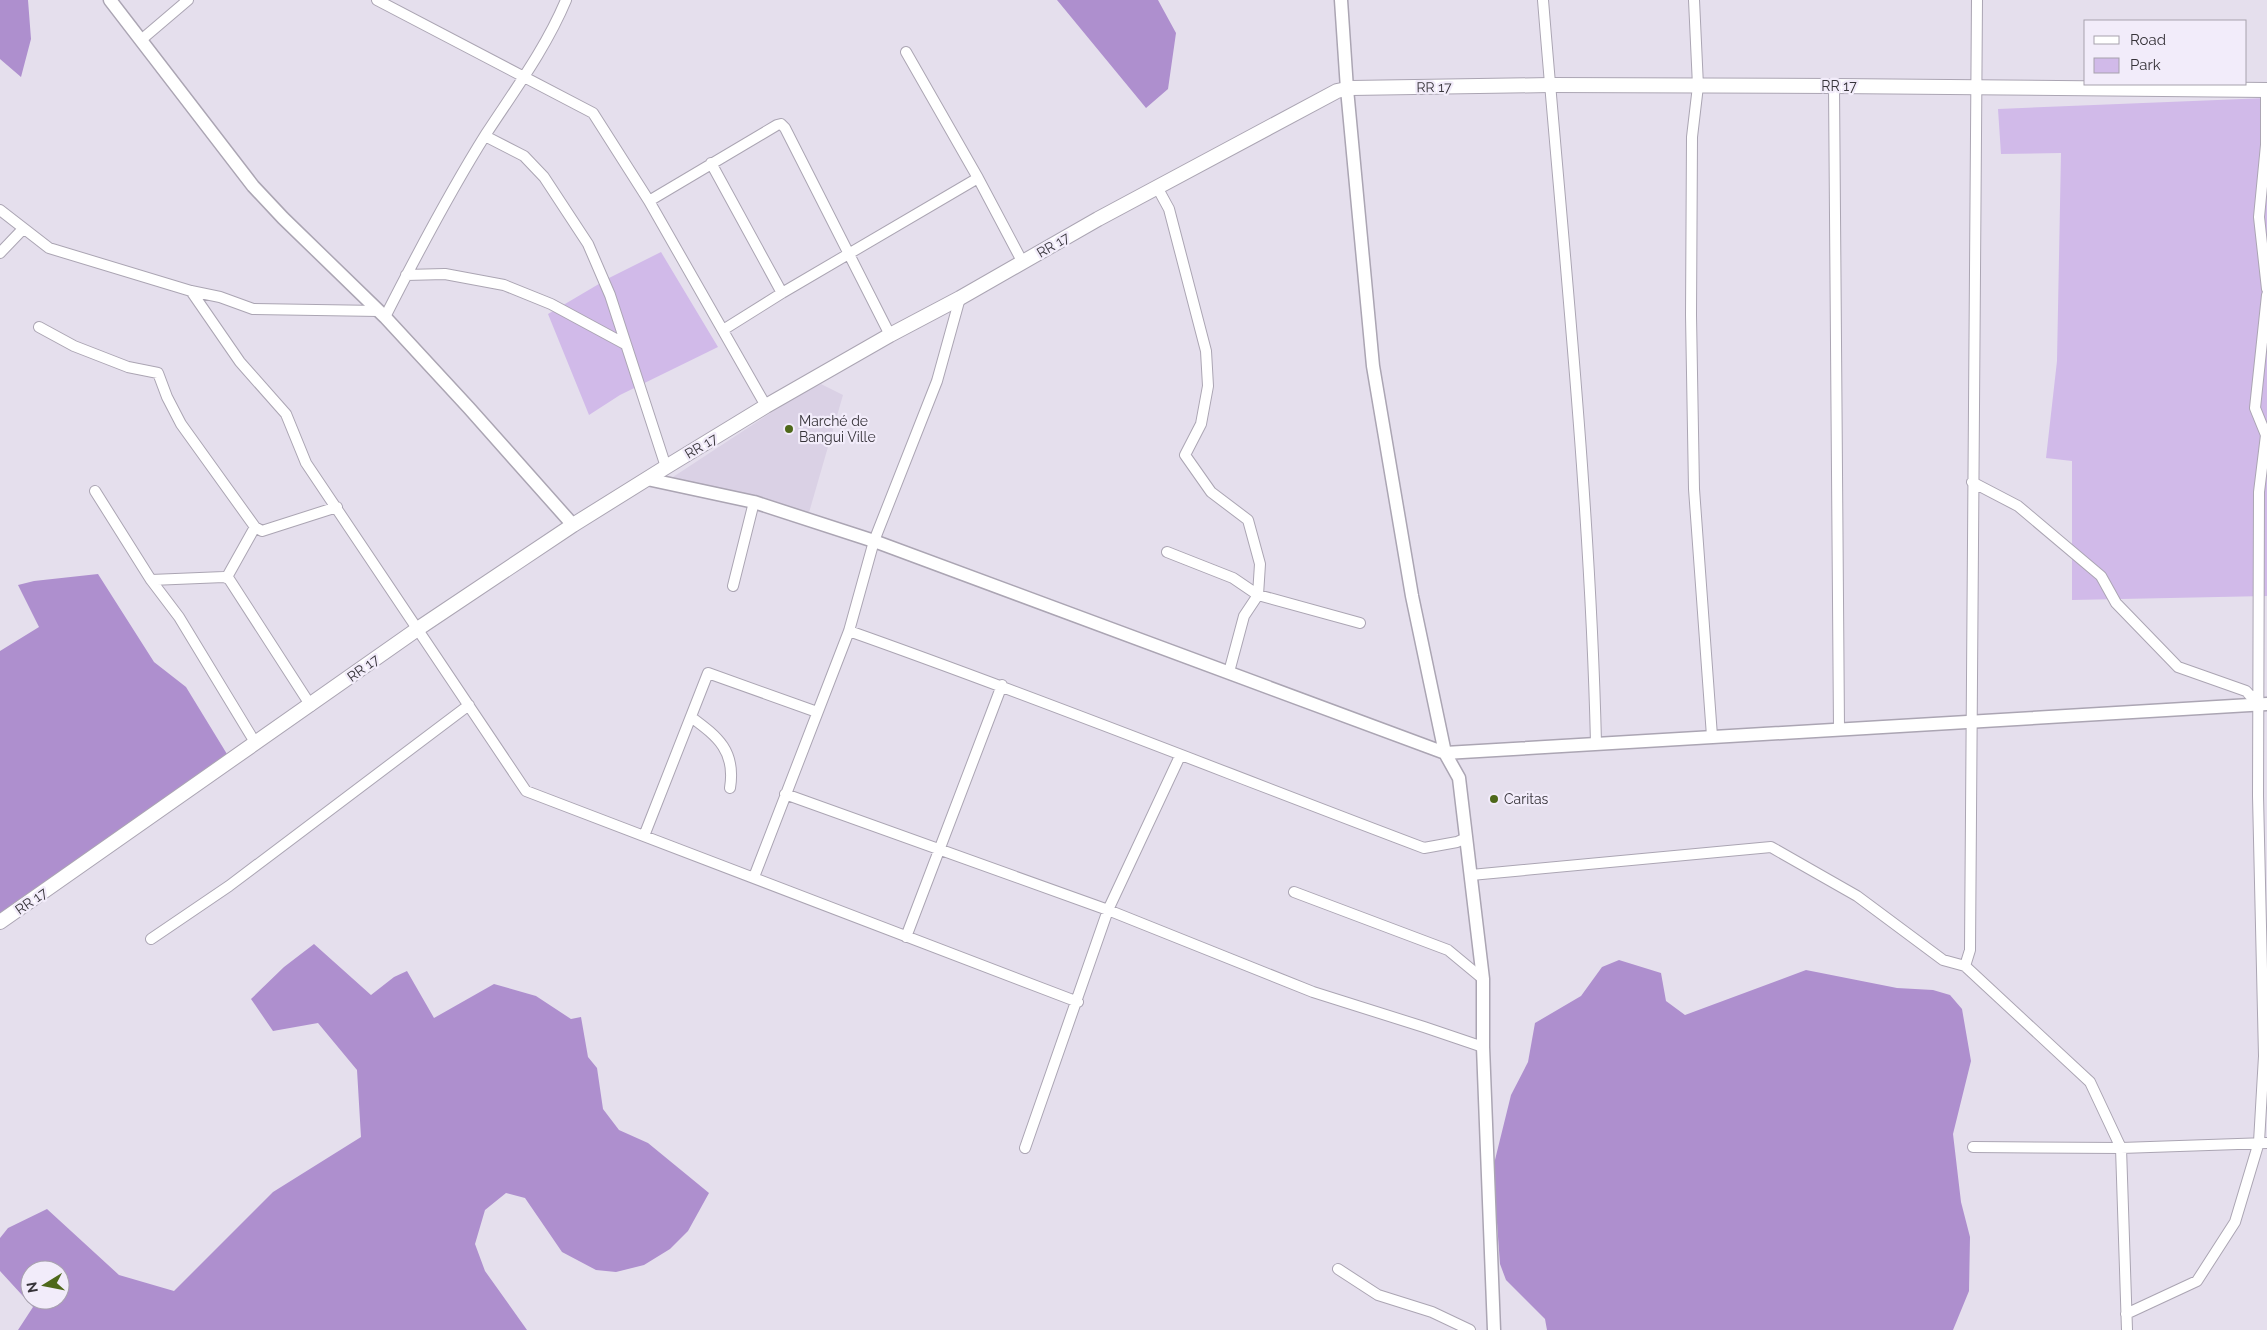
<svg xmlns="http://www.w3.org/2000/svg" width="2267" height="1330" font-family="Raleway,sans-serif">
	<rect width="100%" height="100%" fill="#e5dfed"/>
	<!-- built -->
	<path fill="#dad1e5" d="M821,384L843,395L808,516L673,477L798,395Z"/>
	<!-- green -->
	<path fill="#d1bae9" d="M2267,98V596L2072,600V461L2046,458L2057,361L2061,153L2001,154L1998,109Z
		M661,252L718,347L620,395L589,415L548,314L609,278Z"/>
	<!-- forest -->
	<path fill="#ae8fce" fill-rule="evenodd" d="M0,0H28L31,39L21,77L0,59Z
		M1057,0H1158L1176,33L1168,89L1146,108Z
		M98,574L154,662L186,687L230,759L0,913V651L39,627L18,585L34,581Z
		M314,944L371,995L394,977L407,971L434,1018L494,984L536,996L571,1019L581,1017L588,1057L597,1068L603,1109L619,1130L648,1143L709,1193L688,1231L670,1249L644,1265L616,1272L596,1270L562,1252L525,1198L506,1193L485,1210L475,1244L485,1271L527,1330H18L33,1307L0,1271V1238L8,1228L47,1209L119,1275L174,1291L273,1192L361,1137L357,1070L318,1023L273,1031L251,999L284,967ZM30,1270H60V1300H30Z
		M1619,960L1661,973L1666,1001L1685,1015L1806,970L1897,988L1933,990L1950,995L1962,1009L1971,1061L1953,1134L1961,1202L1970,1237L1969,1291L1953,1330H1547L1545,1319L1506,1280L1500,1264L1493,1168L1511,1095L1528,1062L1535,1023L1581,996L1602,967Z"/>
	<g fill="none" stroke-linecap="round" stroke-linejoin="round">
		<!-- minor casing -->
		<g stroke="#aba5b3" stroke-width="12">
			<path id="minor" d="M377,0L593,113L649,201L766,406
				M1543,0C1563,247 1590,494 1596,743
				M1694,0L1698,86L1692,137L1691,315L1694,489L1712,736
				M141,40L188,0
				M906,52L978,178L1023,263
				M1834,86L1839,728
				M2266,90V145L2259,217L2267,289
				M485,136L524,156L544,177L588,244L610,295L666,467
				M711,163L782,293
				M1157,187L1169,209L1206,351L1208,386L1201,424L1185,455L1211,492L1248,520L1260,564L1258,595L1244,616L1229,672
				M649,201L777,125L781,124L785,128L890,335
				M0,210L49,248L191,291L220,297L253,309L379,311
				M0,253L23,229
				M406,275L445,274L504,285L551,304L625,344
				M191,291L240,362L286,414L306,463L526,791L1078,1002
				M385,317C416,256 449,193 486,134C514,91 546,48 566,0
				M39,327L74,346L128,367L158,373L167,397L181,424L255,527L262,531L337,507
				M723,330L782,293L978,178
				M1972,482L2018,506L2101,576L2116,603L2178,667L2246,691L2258,704
				M95,491L151,580L179,617L256,744
				M1167,552L1233,578L1258,595L1360,623
				M227,577L255,527
				M151,580L224,577L229,579L311,706
				M733,586L754,502
				M849,631C1042,699 1233,776 1424,848L1457,842L1466,838
				M691,717C718,737 736,751 730,788
				M785,794L1108,910L1313,992L1424,1027L1483,1047
				M644,836L708,673L817,712
				M1471,875L1771,847L1857,896L1943,960L1965,966L2090,1082L2121,1148L2127,1330
				M754,877L849,631L874,541L937,381L960,298
				M1294,892L1448,950L1483,979
				M906,937L1002,685
				M151,939L229,886L469,705
				M1965,966L1970,950L1977,0
				M1973,1147L2121,1148L2267,1143
				M1025,1148L1108,910L1180,756
				M1338,1269L1378,1295L1432,1312L1470,1330
				M2126,1314L2197,1281L2235,1222L2259,1142L2264,1056L2258,796L2259,492L2266,435L2255,408L2267,295"/>
		</g>
		<!-- tertiary casing -->
		<g stroke="#aba5b3" stroke-width="15">
			<path id="tertiary" d="M110,0L253,186L283,218L385,317L469,408L573,525
				M1341,0L1347,89L1373,366L1412,596L1445,753L1459,778L1483,979V1047L1494,1330
				M647,479L754,502L874,541L1445,753L2267,704"/>
		</g>
		<!-- secondary casing -->
		<g stroke="#aba5b3" stroke-width="16">
			<path id="secondary" d="M0,922L419,628L573,525L666,467L766,406L890,335L960,298L1098,219L1337,91L1351,88L1550,85L1834,86L2267,90"/>
		</g>
		<!-- minor -->
		<use href="#minor" stroke="#fff" stroke-width="10"/>
		<!-- tertiary -->
		<use href="#tertiary" stroke="#fff" stroke-width="12"/>
		<!-- secondary -->
		<use href="#secondary" stroke="#fff" stroke-width="14"/>
	</g>
	<!-- markers -->
	<g fill="#4e681a" stroke="#f2ecfa" stroke-width="2">
		<circle cx="789" cy="429" r="5"/>
		<circle cx="1494" cy="799" r="5"/>
	</g>
	<g text-anchor="middle" stroke-width="4.5" stroke-linejoin="round" paint-order="stroke">
		<!-- street labels -->
		<g font-size="14" fill="#37343a" stroke="#f2ecfa">
			<text x="1839" y="91">RR 17</text>
			<text transform="translate(1434 87) rotate(-1)" y="5">RR 17</text>
			<text transform="translate(1053 245) rotate(-31)" y="5">RR 17</text>
			<text transform="translate(701 446) rotate(-31)" y="5">RR 17</text>
			<text transform="translate(363 668) rotate(-36)" y="5">RR 17</text>
			<text transform="translate(31 901) rotate(-35)" y="5">RR 17</text>
		</g>
		<!-- poi labels -->
		<g font-size="14" fill="#37343a" stroke="#f2ecfa" text-anchor="start">
			<text x="799" y="426">Marché de<tspan x="799" dy="16">Bangui Ville</tspan></text>
			<text x="1504" y="804">Caritas</text>
		</g>
	</g>
	<!-- legend -->
	<rect x="2084" y="20" width="162" height="65" fill="#f2ecfa" stroke="#a7a2ad"/>
	<rect x="2094" y="36" width="25" height="8" fill="#ffffff" stroke="#a7a2ad"/>
	<text x="2130" y="45" font-size="15" fill="#37343a">Road</text>
	<rect x="2094" y="58" width="25" height="15" fill="#d1bae9" stroke="#a7a2ad"/>
	<text x="2130" y="70" font-size="15" fill="#37343a">Park</text>
	<!-- north arrow -->
	<g transform="translate(45 1285) rotate(260)"><circle r="24" fill="#f2ecfa" stroke="#a7a2ad"/>
	<path d="M0-4L9 19L0 12L-9 19Z" fill="#4e681a"/>
	<text y="-8" font-size="14" font-weight="bold" text-anchor="middle" fill="#37343a">N</text>
	</g>
</svg>
